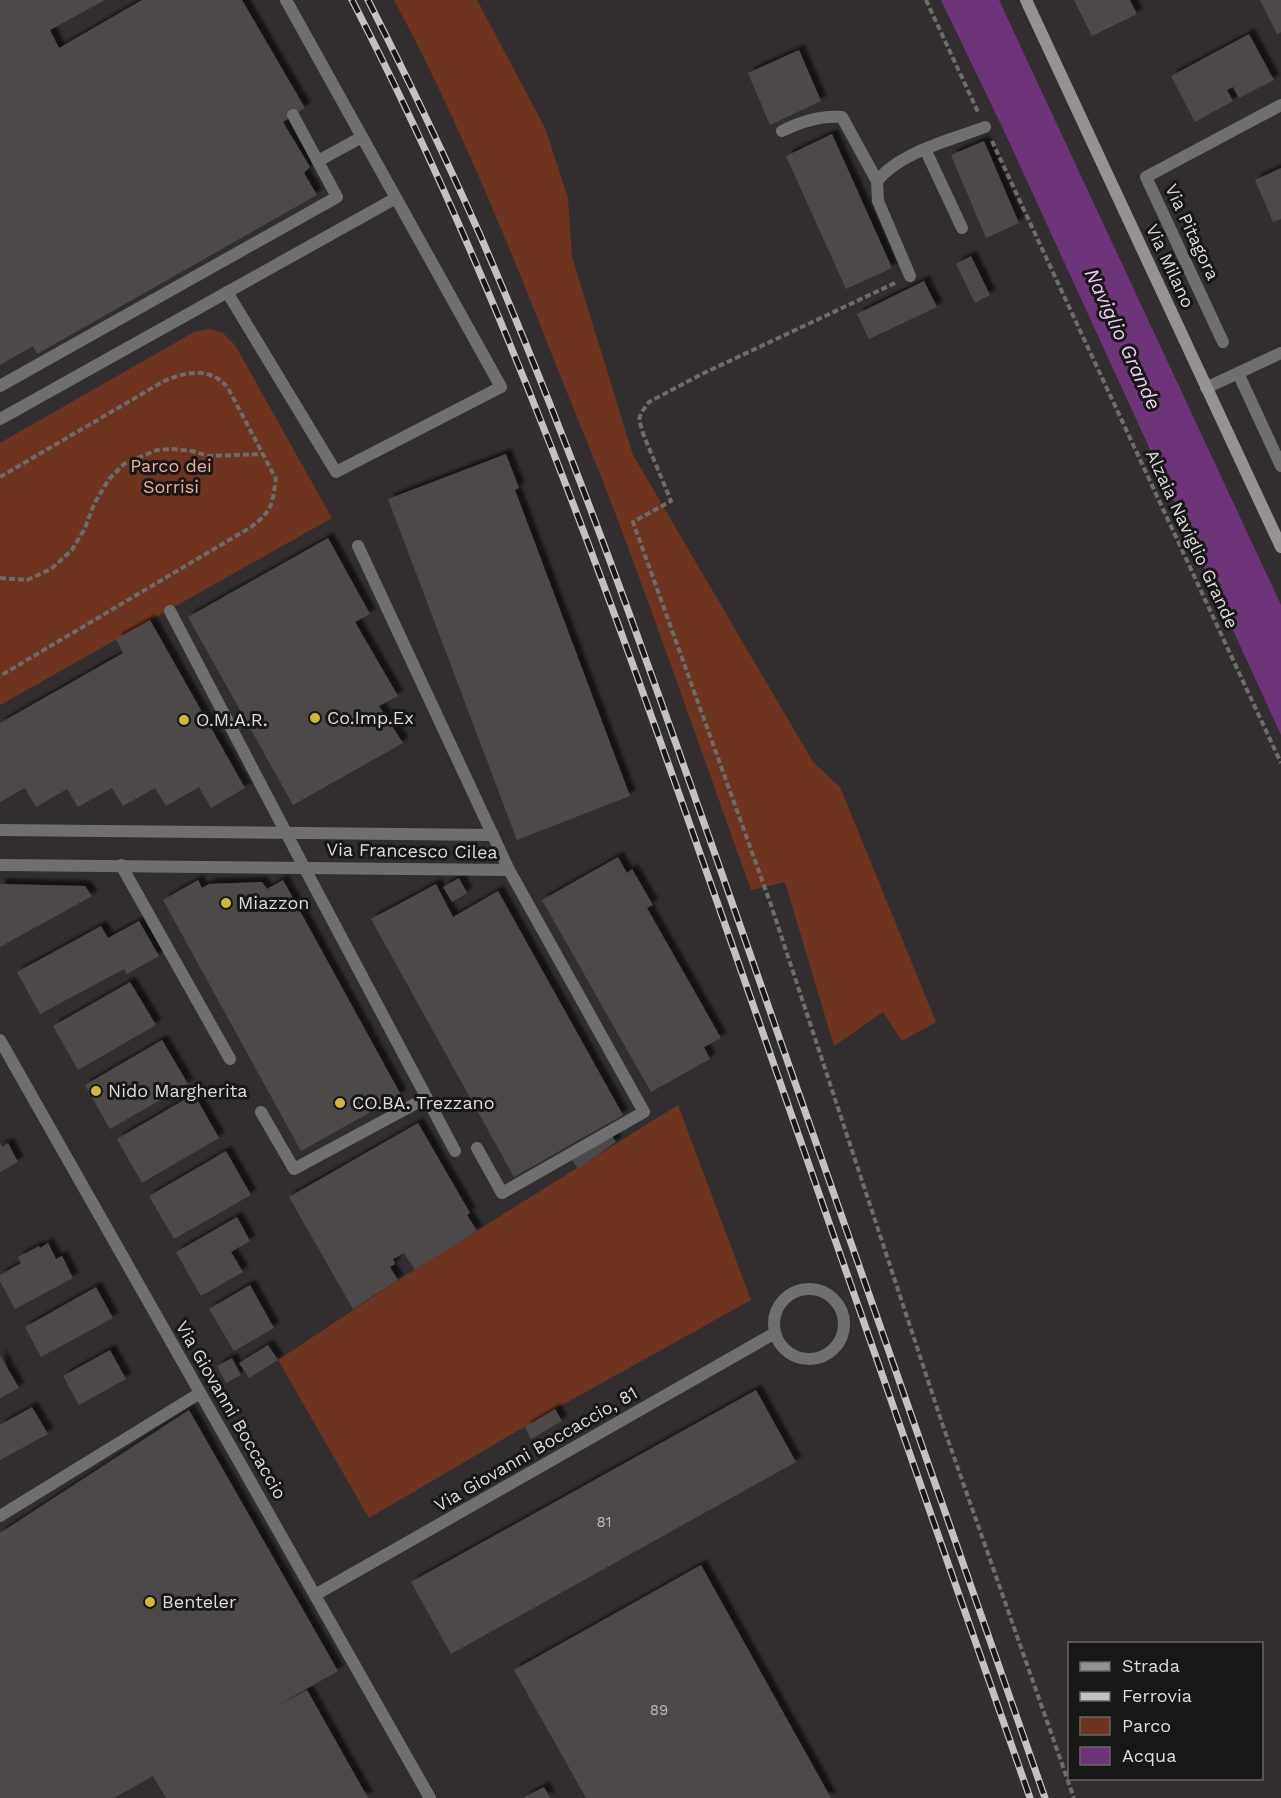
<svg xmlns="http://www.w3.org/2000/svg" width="1281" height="1798" font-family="'Work Sans',sans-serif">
	<defs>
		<filter id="shadow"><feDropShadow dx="5.5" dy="-5.5" stdDeviation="1.5" flood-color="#0009"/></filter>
	</defs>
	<rect width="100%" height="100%" fill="#322e2f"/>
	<!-- green -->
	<path fill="#6e341f" d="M394,0H477L545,128L568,198L572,257L633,455L813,762L840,787L936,1022L902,1041L883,1012L834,1046L785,882L751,890C710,776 671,663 629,550C607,489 582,430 558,370C509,245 458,119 394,0Z
		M210,329L223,333L235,345L332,518L0,705V443L196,331Z
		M678,1105L751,1300L555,1409L369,1518L278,1360L398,1280Z"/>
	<!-- water -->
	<path fill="#6e3479" d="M941,0H999L1281,605V735L1005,133Z"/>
	<!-- building -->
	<path fill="#4d4949" filter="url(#shadow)" d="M0,0H105L50,30L59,48L142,0H242L305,108L283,122L310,167L304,173L317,195L37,354L33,346L0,365Z
		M1074,0H1130L1137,14L1092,36Z
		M1260,0H1281V32L1277,34Z
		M1249,34L1274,80L1239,98L1233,87L1227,90L1233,101L1195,122L1171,76Z
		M799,50L821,101L770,125L748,73Z
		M832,134L892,268L846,289L786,156Z
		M984,141L1019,223L986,238L951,155Z
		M1281,168V219L1273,222L1255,180Z
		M971,256L990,295L975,303L956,264Z
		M924,281L937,307L869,339L857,314Z
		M506,454L519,488L515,490L630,796L517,840L388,499Z
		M328,538L370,614L355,622L398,696L379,706L403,743L293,805L188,617Z
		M150,620L245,788L211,808L199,787L166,806L155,788L123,806L112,788L78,807L67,789L36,807L25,788L0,802V723L123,653L116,639Z
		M618,857L627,873L632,869L653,905L647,908L721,1038L704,1047L710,1059L651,1092L542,900Z
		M459,878L467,893L452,902L443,887Z
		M198,880L202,888L209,884L262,882L267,889L283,880L401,1095L301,1151L163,900Z
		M0,884L85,886L92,896L0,947Z
		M436,884L453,917L498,891L623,1115L514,1177L371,919Z
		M139,921L159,956L127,974L124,969L40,1014L17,972L101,926L108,938Z
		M130,982L156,1025L78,1070L53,1026Z
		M162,1040L188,1084L110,1129L85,1085Z
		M194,1094L219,1138L142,1183L117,1139Z
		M418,1123L470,1213L467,1215L477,1231L415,1270L404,1253L393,1259L395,1264L390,1267L398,1280L353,1309L289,1197Z
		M611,1134L616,1142L578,1169L572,1160Z
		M0,1143L2,1147L8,1143L18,1162L0,1172Z
		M226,1151L251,1195L174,1239L149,1196Z
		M237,1217L250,1241L231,1252L243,1272L201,1296L176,1252Z
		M48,1243L56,1259L62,1256L73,1278L15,1309L0,1281V1275L21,1263L18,1257L39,1246L40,1248Z
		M250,1285L274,1328L234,1351L209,1309Z
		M96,1287L113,1318L41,1357L25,1327Z
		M268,1345L278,1360L249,1378L239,1363Z
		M110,1350L126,1379L79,1405L63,1376Z
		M0,1355L19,1388L0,1398Z
		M232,1358L241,1375L226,1383L217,1366Z
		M756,1390L796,1462L451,1654L411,1582Z
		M32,1407L48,1434L0,1460V1425Z
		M555,1409L562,1421L531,1439L525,1427Z
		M189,1410L338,1671L275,1707L307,1690L368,1798H166L153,1776L114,1798H0V1533Z
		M701,1565L831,1798H586L514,1670Z
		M544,1787L550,1798H523Z"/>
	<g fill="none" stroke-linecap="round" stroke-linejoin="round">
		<!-- path -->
		<path stroke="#6e6b6b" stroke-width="4" stroke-dasharray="6 3" stroke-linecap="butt" d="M926,0L978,112
			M992,141L1281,763
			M895,283L702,374L649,402L641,413L639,420L644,436L671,501L633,522L771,905L942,1423L1074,1798
			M0,477L164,381C188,371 211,367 228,388L276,479C272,503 273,511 251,527L0,676
			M0,578L27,580L51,569L72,550L85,528L94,504L109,479L124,464L140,457L157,450L172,449L192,451L209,456L263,454"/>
		<!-- lane -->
		<path stroke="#706f70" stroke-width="12" d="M286,0L396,198
			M782,131C800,122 821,115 842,117L877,181
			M925,149L962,228
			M318,161L362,137
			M910,276L878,201L877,181C900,152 951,140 985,127
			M0,386L337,197L293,115
			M0,419L396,198L501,387L336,472L227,292
			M358,546L509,870L644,1112L502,1193L477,1148
			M170,611L304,867L455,1151
			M121,865L230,1059
			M261,1112L294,1169L426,1098
			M774 1324a35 35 0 1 1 70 0a35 35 0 1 1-70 0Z
			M315,1595L775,1333"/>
		<!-- street -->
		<path stroke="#706f70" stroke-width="12" d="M1223,342L1146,177L1281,105
			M1238,373L1281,466
			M1206,388L1281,353
			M0,830L493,835
			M0,865L509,870
			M0,1040L430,1798
			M0,1516L200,1393"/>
		<!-- secondary -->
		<path stroke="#959294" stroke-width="12" d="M1026,0L1281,547"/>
		<!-- rail casing -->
		<g stroke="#c3c1c1" stroke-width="7">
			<path id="rail" d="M352,0C503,292 612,603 721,913C824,1208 927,1503 1030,1798
				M368,0C407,77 445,156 480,235C579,463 660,698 742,931C843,1220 944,1509 1045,1798"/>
		</g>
		<!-- rail -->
		<use href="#rail" stroke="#181717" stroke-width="4.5" stroke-dasharray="14" stroke-linecap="butt"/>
	</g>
	<!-- markers -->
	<g fill="#cdb938" stroke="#181717" stroke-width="2">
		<circle cx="315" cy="718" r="6"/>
		<circle cx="184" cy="720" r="6"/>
		<circle cx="226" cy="903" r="6"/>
		<circle cx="96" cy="1091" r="6"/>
		<circle cx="340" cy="1103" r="6"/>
		<circle cx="150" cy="1602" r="6"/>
	</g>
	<g text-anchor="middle" stroke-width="6" stroke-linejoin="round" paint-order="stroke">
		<!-- number labels -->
		<g font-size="15" fill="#b9b6b6">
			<text x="604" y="1527">81</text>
			<text x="659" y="1715">89</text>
		</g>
		<!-- street labels -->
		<g font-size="18" fill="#dddbdb" stroke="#181717">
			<text transform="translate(1192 232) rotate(65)" y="6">Via Pitagora</text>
			<text transform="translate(1170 266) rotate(65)" y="6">Via Milano</text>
			<text transform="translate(1192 539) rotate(65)" y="6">Alzaia Naviglio Grande</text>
			<text transform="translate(412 851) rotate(1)" y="6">Via Francesco Cilea</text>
			<text transform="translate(231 1410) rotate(60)" y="6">Via Giovanni Boccaccio</text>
			<text transform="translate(536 1449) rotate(-30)" y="6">Via Giovanni Boccaccio, 81</text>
		</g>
		<!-- park labels -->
		<g font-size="18" fill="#f4ab91" stroke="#181717">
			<text x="171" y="472">Parco dei<tspan x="171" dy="21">Sorrisi</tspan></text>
		</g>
		<!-- poi labels -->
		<g font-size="18" fill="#dddbdb" stroke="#181717" text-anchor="start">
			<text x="327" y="724">Co.Imp.Ex</text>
			<text x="196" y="726">O.M.A.R.</text>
			<text x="238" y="909">Miazzon</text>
			<text x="108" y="1097">Nido Margherita</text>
			<text x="352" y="1109">CO.BA. Trezzano</text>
			<text x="162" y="1608">Benteler</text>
		</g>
		<!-- water labels -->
		<g font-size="20" font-style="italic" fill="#edcdf3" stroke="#181717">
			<text transform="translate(1123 339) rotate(65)" y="7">Naviglio Grande</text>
		</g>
	</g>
	<!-- legend -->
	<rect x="1068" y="1642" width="195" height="138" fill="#181717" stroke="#676565" stroke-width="1.5"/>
	<rect x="1080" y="1662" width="30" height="9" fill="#959294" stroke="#676565" stroke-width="1.5"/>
	<text x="1122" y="1672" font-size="18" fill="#dddbdb">Strada</text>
	<rect x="1080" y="1692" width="30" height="9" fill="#c3c1c1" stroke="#676565" stroke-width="1.5"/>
	<text x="1122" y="1702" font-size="18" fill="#dddbdb">Ferrovia</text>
	<rect x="1080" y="1717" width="30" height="18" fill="#6e341f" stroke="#676565" stroke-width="1.5"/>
	<text x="1122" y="1732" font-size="18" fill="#dddbdb">Parco</text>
	<rect x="1080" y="1747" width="30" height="18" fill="#6e3479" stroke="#676565" stroke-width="1.5"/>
	<text x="1122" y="1762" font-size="18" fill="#dddbdb">Acqua</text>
</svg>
